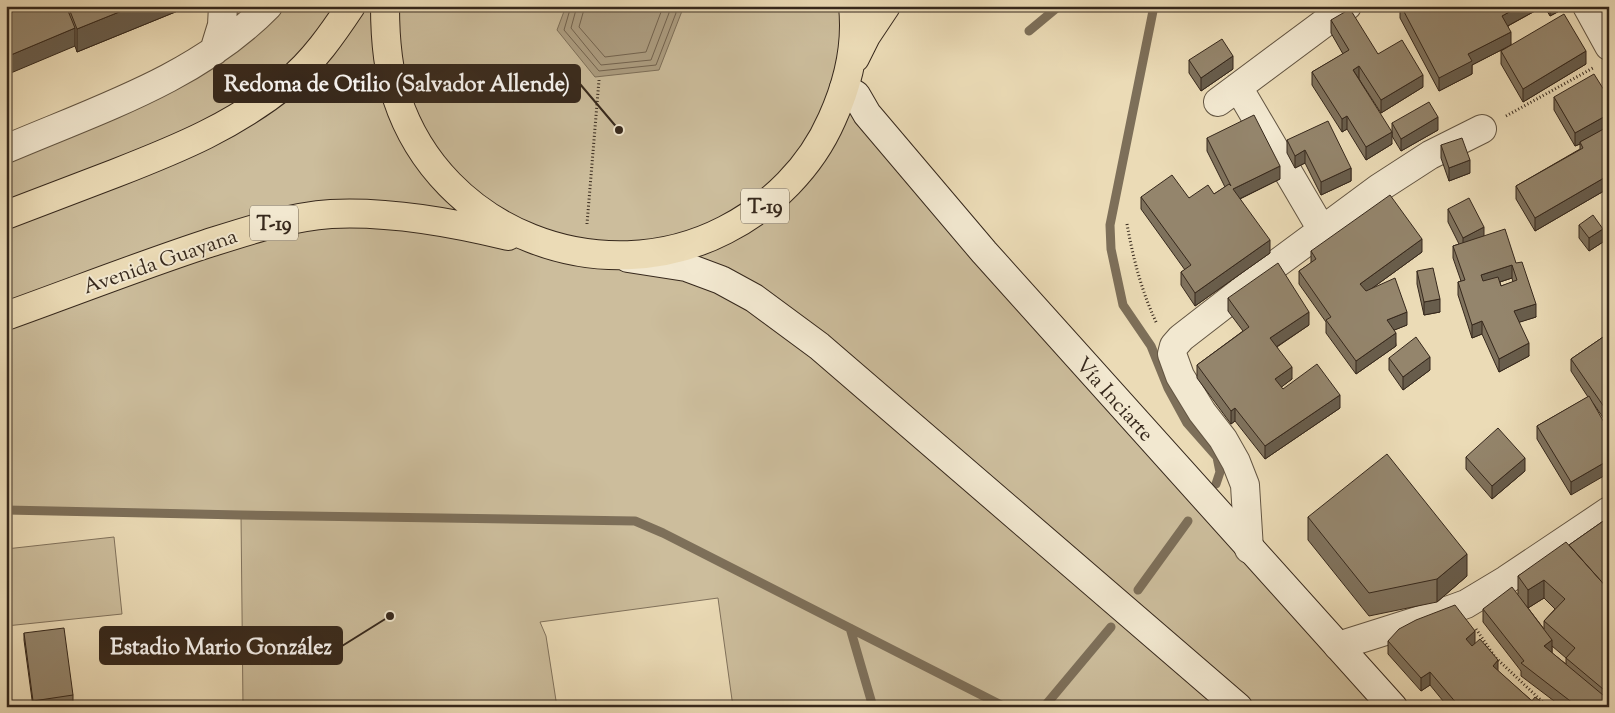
<svg xmlns="http://www.w3.org/2000/svg" width="1615" height="713" font-family="'Sorts Mill Goudy',serif">
	<rect width="100%" height="100%" fill="#ebdbb6"/>
	<filter id="stains"><feTurbulence type="fractalNoise" baseFrequency=".004" numOctaves="4"/><feColorMatrix values="0 0 0 0 .2 0 0 0 0 .09 0 0 0 0 .02 0 0 0 .5 -.17"/></filter>
	<radialGradient id="worn" r=".72"><stop offset=".6" stop-color="#630" stop-opacity="0"/><stop offset="1" stop-color="#630" stop-opacity=".3"/></radialGradient>
	<!-- green -->
	<path fill="#ccbd9c" stroke="#81725c" d="M223,6H853L848,73L1393,707H733L718,598L540,622L546,636L557,707H243L241,515L6,510V149L190,67Z
		M114,537L122,614L6,626V549Z"/>
	<!-- water -->
	<path fill="#ad9e82" stroke="#7d6f59" d="M566,6H679L682,11L659,70L595,77L557,30Z"/>
	<g fill="none" stroke-linecap="round" stroke-linejoin="round">
		<!-- shore -->
		<path stroke="#72634f" stroke-width="1" d="M571,6L564,30L599,71L656,65L676,13L675,6
			M577,6L571,28L601,65L651,60L669,13V6
			M585,6L579,27L605,57L646,52L661,12V6"/>
		<!-- stream -->
		<path stroke="#7d6f59" stroke-width="9" d="M1154,6L1110,225L1111,249L1123,305L1151,346L1168,388L1187,423L1217,457L1220,472L1216,484
			M1029,31L1059,6
			M6,510L241,515L635,521L663,533L1005,707
			M1138,590L1188,521
			M850,628L873,707
			M1044,707L1111,627"/>
		<!-- street casing -->
		<g stroke="#635542" stroke-width="30">
			<path id="street" d="M1587,6L1609,46
				M214,51L222,25L223,6
				M1238,87L1322,230
				M1218,102L1347,6
				M6,149C97,110 198,78 268,6
				M1249,549L1245,485L1236,462L1223,439L1202,412L1180,376L1172,354L1174,346L1181,338L1279,262L1379,188L1430,155L1482,129
				M1338,646L1433,616L1466,604L1506,580L1609,511"/>
		</g>
		<!-- secondary casing -->
		<g stroke="#36281c" stroke-width="30">
			<path id="secondary" d="M844,88L856,95L867,114L984,252L1393,707
				M628,258L686,267L721,280L754,298L819,346L1238,707"/>
		</g>
		<!-- highway casing -->
		<g stroke="#36281c" stroke-width="30">
			<path id="highway" d="M385,6C385,37 387,68 397,98C441,232 601,294 725,230C772,206 811,167 832,119C848,84 857,44 853,6
				M855,58L866,36L886,6
				M6,215C43,201 80,187 116,173C180,148 234,126 288,82C313,62 333,33 351,6
				M6,316C73,292 139,266 206,244C247,231 288,217 331,214C390,211 451,222 508,236"/>
		</g>
		<!-- path -->
		<path stroke="#36281c" stroke-width="3" stroke-dasharray="1 2.5" stroke-linecap="butt" d="M1506,116L1593,68
			M587,224L599,80
			M1127,224C1133,258 1142,293 1157,324
			M1476,629L1495,657L1548,707"/>
		<!-- street -->
		<use href="#street" stroke="#f2e8d0" stroke-width="28"/>
		<!-- secondary -->
		<use href="#secondary" stroke="#f2e8d0" stroke-width="28"/>
		<!-- highway -->
		<use href="#highway" stroke="#ebdbb6" stroke-width="28"/>
	</g>
	<!-- wall -->
	<path fill="#7f725d" stroke="#36281c" fill-rule="evenodd" d="M6,6H190L77,52L75,46Z
		M1400,6H1567V7L1550,16L1544,6L1508,26L1511,45L1472,65V74L1439,91L1400,18Z
		M1331,20L1423,87L1381,113L1359,79L1392,144L1366,160L1347,129L1342,132L1312,85V72L1343,54L1331,33Z
		M1501,51L1586,64L1523,102L1501,64Z
		M1189,60L1233,69L1201,91L1189,73Z
		M1554,97L1609,188L1535,231L1516,199V186L1580,149V144L1575,146L1554,110Z
		M1392,123L1438,130L1401,151L1392,136Z
		M1207,138L1280,179L1240,199L1270,253L1195,306L1181,285V272L1185,270L1141,209V197L1189,198L1214,194L1225,187L1207,151Z
		M1287,140L1351,168V181L1321,195L1305,163L1295,168L1287,153Z
		M1441,145L1470,173L1449,181L1441,158Z
		M1448,209L1484,236L1516,263L1536,317L1519,322L1529,356L1499,372L1482,334L1472,338L1458,295V282L1461,281L1453,258V246L1459,244L1448,222ZM1512,278L1513,282L1501,286L1500,282Z
		M1579,225L1603,242L1589,251L1579,238Z
		M1609,225V251L1603,242V229Z
		M1311,251L1422,252L1371,289L1407,325L1394,330L1396,346L1356,374L1326,333V322L1299,284V271L1311,263Z
		M1417,271L1440,312L1424,315L1417,284Z
		M1228,298L1309,325L1277,347L1292,379L1281,387L1283,389L1340,408L1265,459L1235,421L1231,424L1197,378V365L1243,331L1228,311Z
		M1609,333V426L1593,403L1571,495L1537,439V426L1588,397L1571,371V359Z
		M1389,358L1430,370L1403,390L1389,370Z
		M1466,457L1525,471L1492,499L1466,469Z
		M1308,517L1467,576L1437,602L1369,616L1308,540Z
		M1609,517V707H1562L1521,676V671L1483,622V609L1518,594V576L1569,545ZM1544,598L1555,609L1544,621V629L1528,608ZM1552,646L1566,658V664L1552,653Z
		M24,633L73,695V702L33,707L24,640Z
		M1388,641L1475,643L1498,671L1532,701L1548,707H1448L1430,685L1421,691L1388,654Z"/>
	<!-- shaded-wall -->
	<path fill="#685d4c" stroke="#36281c" d="M134,6H190L77,52V29Z
		M1520,6H1544L1502,29V16Z
		M1550,6H1567V7L1550,16Z
		M75,28V46L6,75V57Z
		M1511,32V45L1472,65V74L1439,91V78L1468,54Z
		M1586,51V64L1523,102V89Z
		M1233,56V69L1201,91V78Z
		M1359,66V79L1353,70Z
		M1423,75V87L1381,113V100Z
		M1609,114V127L1580,142V144L1575,146V133Z
		M1347,116V129L1342,132V119Z
		M1438,117V130L1401,151V139Z
		M1392,132V144L1366,160V147Z
		M1305,150V163L1295,168V156Z
		M1470,160V173L1449,181V168Z
		M1280,166V179L1233,202V189Z
		M1351,168V181L1321,195V182Z
		M1609,175V188L1535,231V218Z
		M1484,227V240L1463,251V238Z
		M1603,229V242L1589,251V238Z
		M1422,239V252L1360,297V284Z
		M1270,240V253L1195,306V293Z
		M1512,265V278L1481,288V275Z
		M1440,299V312L1424,315V302Z
		M1536,304V317L1514,324V311Z
		M1309,312V325L1270,351V338Z
		M1407,312V325L1387,333V320Z
		M1482,321V334L1472,338V325Z
		M1396,333V346L1356,374V361Z
		M1529,343V356L1499,372V359Z
		M1430,357V370L1403,390V377Z
		M1292,367V379L1275,392V379Z
		M1340,395V408L1265,459V446Z
		M1235,408V421L1231,424V411Z
		M1525,458V471L1492,499V486Z
		M1609,460V473L1571,495V482Z
		M1467,554V576L1437,602V579Z
		M1544,580V598L1528,608V590Z
		M1475,631V644L1466,652V639Z
		M1552,640V653L1544,646Z
		M1498,660V673L1493,666Z
		M1430,672V685L1421,691V678Z"/>
	<!-- building -->
	<path fill="#94856c" stroke="#36281c" fill-rule="evenodd" d="M6,6H66L75,28L6,57Z
		M68,6H134L77,29Z
		M1401,6H1520L1502,16L1511,32L1468,54L1472,61L1439,78Z
		M1350,9L1378,54L1402,40L1423,75L1381,100L1359,66L1353,70L1392,132L1366,147L1347,116L1342,119L1312,72L1349,50L1331,20Z
		M1564,14L1586,51L1523,89L1501,51Z
		M1222,39L1233,56L1201,78L1189,60Z
		M1594,74L1609,98V114L1575,133L1554,97Z
		M1429,102L1438,117L1401,139L1392,123Z
		M1254,115L1280,166L1233,189L1270,240L1195,293L1181,272L1191,265L1141,197L1172,175L1189,198L1208,185L1214,194L1229,184L1231,186L1207,138Z
		M1328,121L1351,168L1321,182L1305,150L1295,156L1287,140Z
		M1609,126V175L1535,218L1516,186L1583,148L1580,142Z
		M1462,138L1470,160L1449,168L1441,145Z
		M1390,195L1422,239L1360,284L1366,291L1395,278L1407,312L1387,320L1396,333L1356,361L1326,320L1331,317L1299,271L1316,259L1311,251Z
		M1469,198L1484,227L1463,238L1448,209Z
		M1593,215L1603,229L1589,238L1579,225Z
		M1609,225V238L1603,229Z
		M1505,229L1516,263L1522,262L1536,304L1514,311L1529,343L1499,359L1482,321L1472,325L1458,282L1465,280L1453,246ZM1512,265L1517,280L1501,286L1498,277L1483,281L1481,275Z
		M1278,263L1309,312L1270,338L1292,367L1275,379L1283,389L1317,364L1340,395L1265,446L1235,408L1231,411L1197,365L1249,327L1228,298Z
		M1433,268L1440,299L1424,302L1417,271Z
		M1609,333V414L1571,359Z
		M1416,337L1430,357L1403,377L1389,358Z
		M1589,396L1609,431V460L1571,482L1537,426Z
		M1498,428L1525,458L1492,486L1466,457Z
		M1387,454L1467,554L1437,579L1369,593L1308,517Z
		M1609,517V590L1569,545Z
		M1566,542L1609,590V657L1606,660L1609,663V694L1566,658L1575,648L1544,621L1565,599L1544,580L1528,590L1518,576Z
		M1512,587L1552,640L1544,646L1609,700V707H1578L1521,663L1524,661L1483,609Z
		M1455,605L1475,631L1466,639L1472,646L1480,639L1498,660L1493,666L1532,701L1535,697L1548,707H1456L1458,705L1430,672L1421,678L1388,641L1399,629L1416,620Z
		M64,628L73,695L33,701L24,633Z
		M176,704V707H156Z"/>
	<g text-anchor="middle" stroke-width="4" stroke-linejoin="round" paint-order="stroke">
		<!-- shield labels -->
		<g fill="#f2e8d0" stroke="#6e6252" stroke-width="1">
			<rect x="741" y="188.5" width="48" height="35" rx="4"/>
			<rect x="250" y="205.5" width="48" height="35" rx="4"/>
		</g>
		<g font-size="20" font-weight="bold" fill="#36281c">
			<text x="765" y="213">T-19</text>
			<text x="274" y="230">T-19</text>
		</g>
		<!-- street labels -->
		<g font-size="21" fill="#36281c" stroke="#f2e8d0">
			<text transform="translate(160 261) rotate(-19)" y="7">Avenida Guayana</text>
			<text transform="translate(1115 399) rotate(48)" y="7">Vía Inciarte</text>
		</g>
	</g>
	<!-- callouts -->
	<path fill="none" stroke="#36281c" stroke-width="2" d="M619 130L580 84M390 616L342 646"/>
	<g fill="#36281c" stroke="#f2e8d0" stroke-width="2">
		<circle cx="619" cy="130" r="5"/>
		<circle cx="390" cy="616" r="5"/>
	</g>
	<g fill="#36281c" stroke="#36281c" stroke-width="2">
		<rect x="214" y="65" width="366" height="37" rx="5"/>
		<rect x="100" y="627" width="242" height="37" rx="5"/>
	</g>
	<g font-size="22" text-anchor="middle" font-weight="bold" fill="#fff">
		<text x="397" y="91">Redoma de Otilio (Salvador Allende)</text>
		<text x="221" y="654">Estadio Mario González</text>
	</g>
	<!-- margin -->
	<rect width="1615" height="713" fill="none" stroke="#ebdbb6" stroke-width="25"/>
	<rect x="8" y="8" width="1600" height="698" fill="none" stroke="#36281c" stroke-width="2.5"/>
	<rect x="12" y="12" width="1590" height="688" fill="none" stroke="#36281c"/>
	<rect width="100%" height="100%" filter="url(#stains)"/>
	<rect width="100%" height="100%" fill="url(#worn)"/>
</svg>
